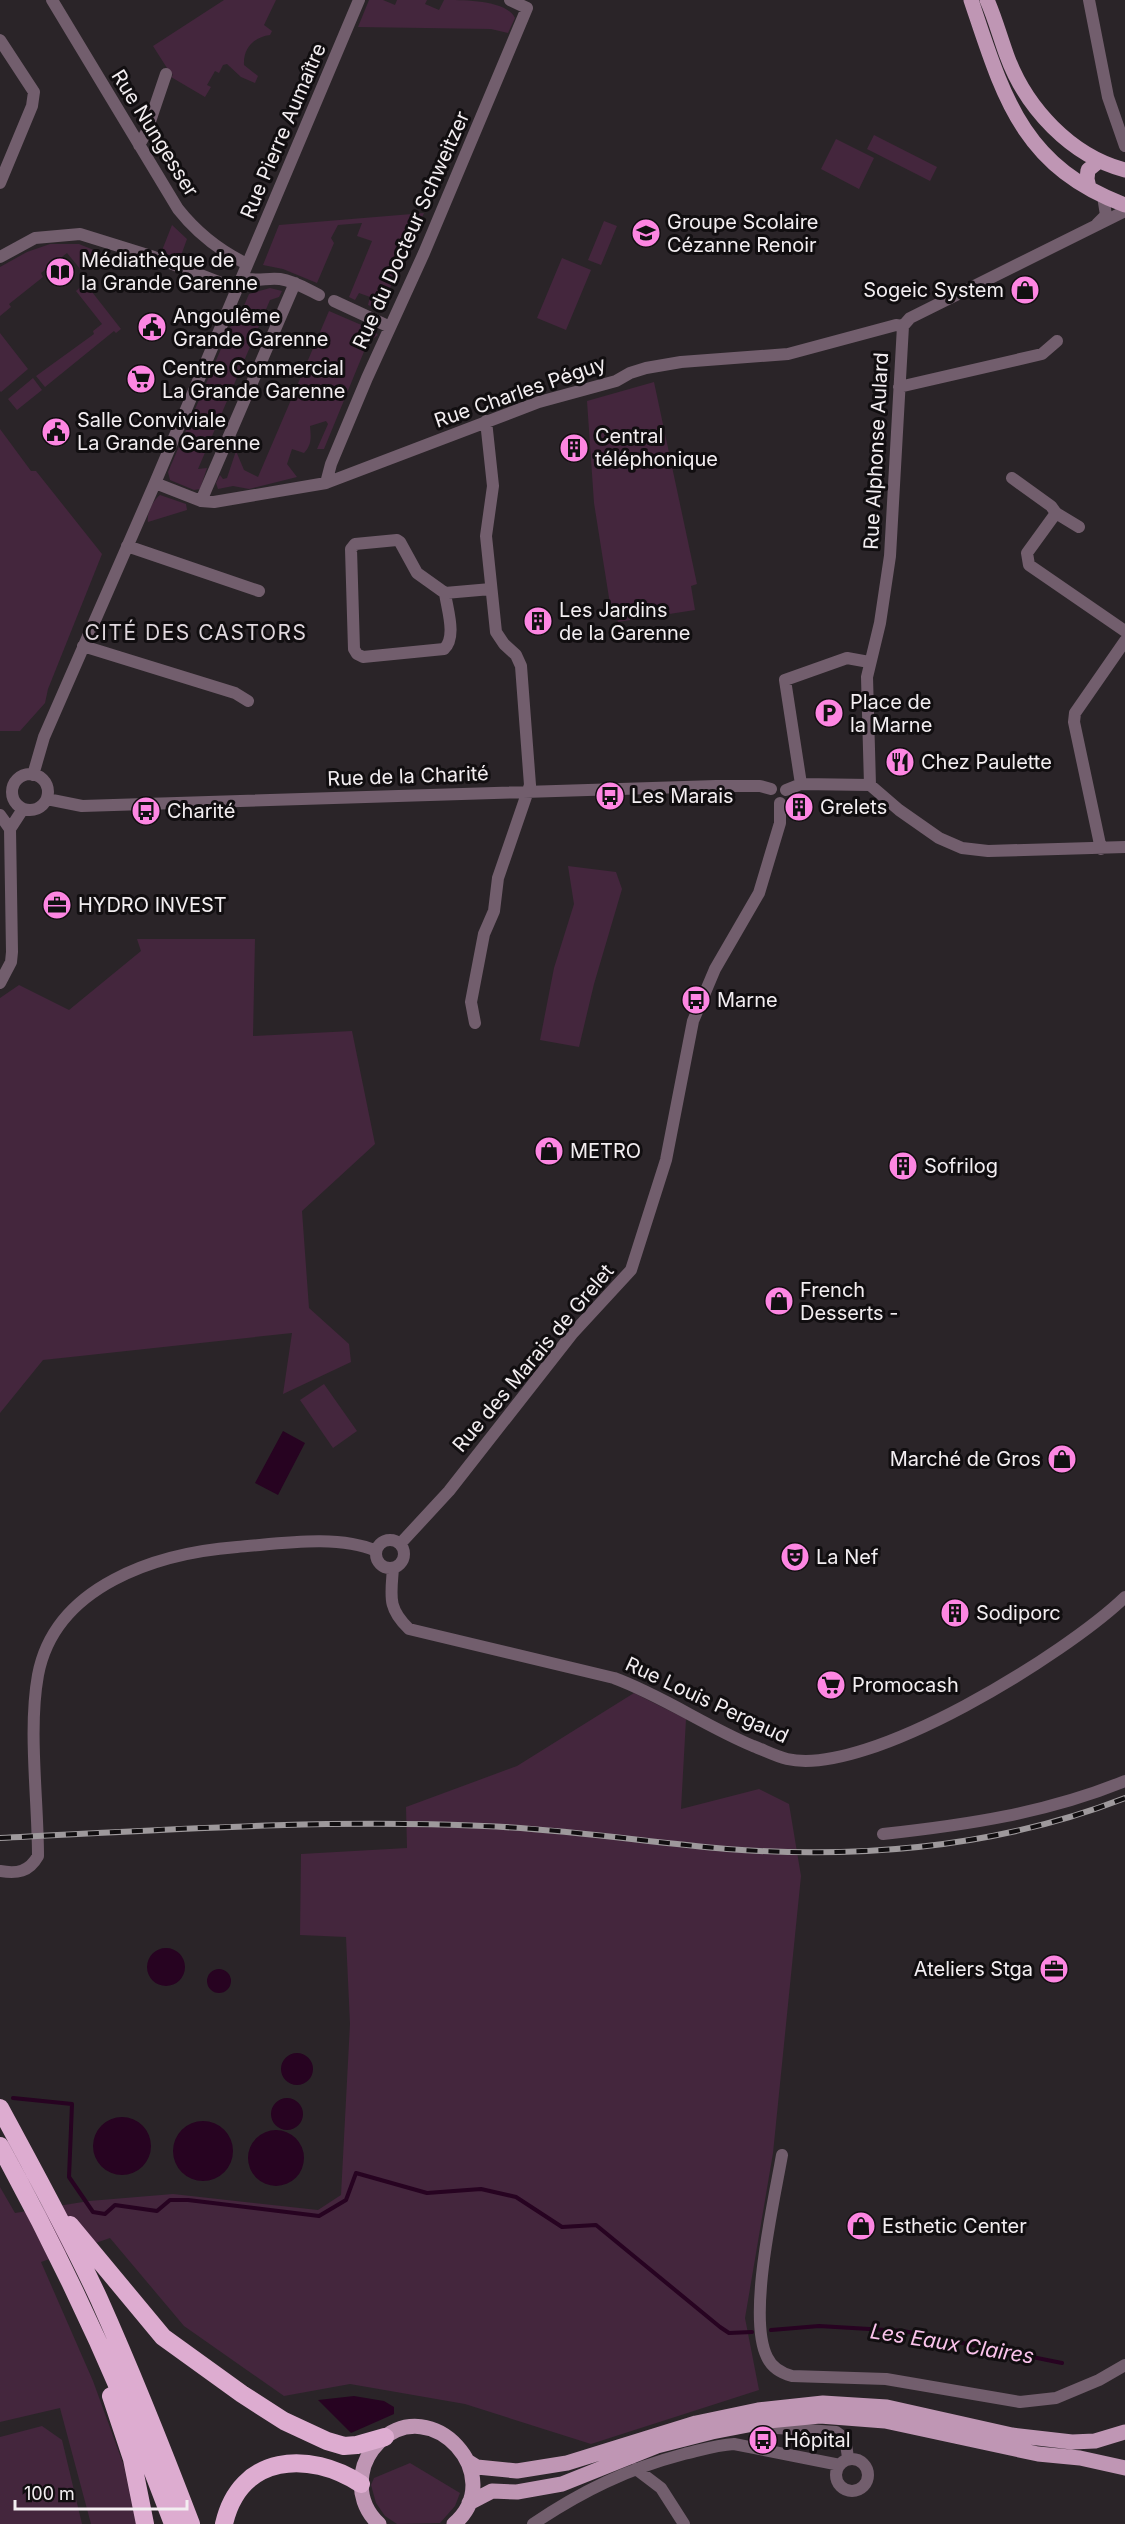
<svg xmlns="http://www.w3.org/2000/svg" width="1125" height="2524" font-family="Inter,sans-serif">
	<rect width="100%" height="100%" fill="#2a2428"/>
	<!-- green -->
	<path fill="#44263d" d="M224,0H276L264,25L272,31L270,35C254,37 243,48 244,65L258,76L255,83L241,77L227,64L223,65L219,73L215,71L207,85L211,87L205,97L171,77L173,75L167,68L153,46Z
		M369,0H383L395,5L397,0H427L425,4L439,10L444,0C463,0 507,0 515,18L508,33L491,29L358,27Z
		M874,135L937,167L930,181L867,149Z
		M836,139L874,158L859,189L821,169Z
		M424,213L380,310L368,305L370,297L359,293L355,300L349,297L372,241L357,236L362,223L338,225L331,238L334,243L317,283L283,269L263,265L279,225Z
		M604,221L617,226L601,265L588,260Z
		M172,225L187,239L179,261L161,253Z
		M50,244H79L101,253L81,270L67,253L41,273L43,277L9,304L11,307L0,316V267L27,252Z
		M562,258L591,270L566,330L537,318Z
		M85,283L121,329L116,333L114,331L45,387L36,376L94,334L93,331L102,324L76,291Z
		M270,288L282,291L279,297L270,300L198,469L207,468L200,489L194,490L170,480L168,472L236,314L240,315L249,294Z
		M329,311L373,330L378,335L374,338L370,337L324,449H317L328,424L326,421L310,426C311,437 312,445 304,453L292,449L287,464L297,477L249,489L233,486L218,489L216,483L220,475L223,479L227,478L236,451L244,470L258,477Z
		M0,333L28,369L1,392L0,391Z
		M33,378L42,390L17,410L8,399Z
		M654,382L697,584L691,586L695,610L618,622L614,604H610L594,503L587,401Z
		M0,429L31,471H36L102,554L48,689L45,703L20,731H0Z
		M160,495L186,504L187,510L148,522C146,515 153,500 160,495Z
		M568,866L616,872L622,889L594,984L579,1047L540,1040L554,968L574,904Z
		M137,939H255L253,1036L352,1031L375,1144L302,1211L309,1308L349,1344L351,1362L283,1394L292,1333L43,1360L0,1413V998L19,985L69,1010L141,951Z
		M324,1384L357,1431L333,1448L300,1400Z
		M634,1693L686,1719L681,1809L759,1789L789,1804L801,1876L773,2153L745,2318L759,2390L591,2444L465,2404L350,2384L284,2396L184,2326L110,2238L41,2262L93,2381L124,2466L136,2524H91L60,2408L0,2422V2187L15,2213L89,2201L173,2194L318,2210L341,2195L350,2024L346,1937L300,1935L301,1854L407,1848L406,1807L517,1766Z
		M42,2426L62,2440L82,2524H0V2437Z
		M410,2463L460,2493L455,2506L440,2523L397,2524L385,2516L376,2503L371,2485L374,2478Z"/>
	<!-- water -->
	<path fill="#270321" d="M283,1431L305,1443L278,1495L255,1483Z
		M147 1967a19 19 0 1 1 38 0a19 19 0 1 1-38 0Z
		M207 1981a12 12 0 1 1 24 0a12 12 0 1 1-24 0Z
		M281 2069a16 16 0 1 1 32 0a16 16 0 1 1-32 0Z
		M271 2114a16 16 0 1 1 32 0a16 16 0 1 1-32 0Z
		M93 2146a29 29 0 1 1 58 0a29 29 0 1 1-58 0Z
		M173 2151a30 30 0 1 1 60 0a30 30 0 1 1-60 0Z
		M248 2158a28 28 0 1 1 56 0a28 28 0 1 1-56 0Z
		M354,2396L384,2401L394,2407V2414L351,2433L318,2400Z"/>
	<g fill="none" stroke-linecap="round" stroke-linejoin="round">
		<!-- stream -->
		<path stroke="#270321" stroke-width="4" d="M13,2098L72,2104L69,2177L93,2212L105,2214L115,2205L157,2211L170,2200H188L319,2216L346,2200L356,2173L427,2193L481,2189L516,2197L562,2227L596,2225L720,2327L729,2333L752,2332
			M771,2330L819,2326L903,2331L1062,2363"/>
		<!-- minor -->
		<path stroke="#725e6d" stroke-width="12" d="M52,0L178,209C197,233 220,251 247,264
			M1089,0L1108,97L1125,146
			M0,40L34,92L32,106L0,183
			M139,145L146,133L166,74
			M1097,224L1106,215L1103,196
			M0,257L35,238L80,234L154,257L237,289
			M242,277C255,283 267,277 280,279C294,281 307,289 319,295
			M334,301L390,327
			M899,387L1042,354L1057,341
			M1012,478L1051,506L1056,513L1027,553L1029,565L1125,631
			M155,483L201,501L214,502L326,483L539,402L616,381L630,373L646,368L681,362L788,354L896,325L903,326
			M326,483L331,464L367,378L424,253L527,8L510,0
			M201,501L295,283
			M1056,513L1079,527
			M127,546L259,591
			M445,593C447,609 457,637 444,649L363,657L357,654L354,649L351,549L355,544L397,540L400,542L417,573L445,593L491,589
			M83,646L235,693L248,701
			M12 792a18 18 0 1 1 36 0a18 18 0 1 1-36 0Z
			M33,775L44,737L155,483L359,0
			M801,784L785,680L847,658L869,662
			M870,785L867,677L880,623L890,556L903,326L910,318L1125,211
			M786,790L801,784L870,785L899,810L939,838L962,848L988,851L1125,847
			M47,799L82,806L716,786H760L771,789
			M0,815L10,829
			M1101,849L1074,722L1075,713L1125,641
			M0,983L11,962L12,952L10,829L23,809
			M475,1023L471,1002L484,934L494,911L498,878L530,785L521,666L516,655L504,644L496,632L486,536L493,486L486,421
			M376 1554a14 14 0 1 1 28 0a14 14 0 1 1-28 0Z
			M400,1544L449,1491L572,1334L631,1270L666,1160L693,1021L715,969L759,893L780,823V803
			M393,1568C391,1596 387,1608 409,1629L614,1678C663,1696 705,1726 753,1746C764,1750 775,1756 787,1759C868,1778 1067,1653 1125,1597
			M883,1834C966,1825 1047,1813 1125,1781
			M0,1871C17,1874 29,1872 38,1856C38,1799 28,1730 38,1675C55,1585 158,1553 237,1547C278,1544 338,1534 376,1551
			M782,2155C774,2201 747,2317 767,2357C772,2368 781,2373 792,2376L886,2379L1020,2402L1056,2398L1099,2380L1125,2365
			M762,2427L836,2432C846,2438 847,2448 848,2459
			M836 2475a16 16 0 1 1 32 0a16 16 0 1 1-32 0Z
			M636,2469L661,2488L684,2524
			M533,2524C582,2491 627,2469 684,2454C701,2450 717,2445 734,2444L840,2465"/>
		<!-- major -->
		<path stroke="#bf96b4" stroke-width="15" d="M971,0C1003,95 1021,166 1125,205
			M987,0C995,18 1000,37 1007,56C1026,108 1071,156 1125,170
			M1089,188L1087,179L1088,170L1099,161
			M469,2462L477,2467L517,2471L567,2463L696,2423L758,2410L823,2403L887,2407L1012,2435L1072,2442L1095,2441L1125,2432
			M469,2503L492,2491L517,2492L562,2484L657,2446L712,2432L768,2421L820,2416L885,2421L1038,2454L1080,2458L1125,2468
			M379,2524C365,2511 359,2493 362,2474C364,2461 370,2451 379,2442C432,2391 509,2477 454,2524"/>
		<!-- highway -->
		<path stroke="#ddacd0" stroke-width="18" d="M0,2108C34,2171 69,2234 99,2299C132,2373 162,2448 191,2524
			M0,2146C67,2268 125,2394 173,2524
			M70,2225L163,2337L242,2394L284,2421L327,2441L344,2446L357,2445L385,2437
			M111,2396L132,2459L145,2524
			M224,2524C240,2454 309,2450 361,2484"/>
		<!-- rail casing -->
		<g stroke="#9e999c" stroke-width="6">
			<path id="rail" d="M0,1838C161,1830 323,1819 484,1826C565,1829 646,1842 727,1849C862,1859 999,1847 1125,1798"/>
		</g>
		<!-- rail -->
		<use href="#rail" stroke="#110e10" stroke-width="4" stroke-dasharray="11" stroke-linecap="butt"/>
	</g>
	<!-- icons -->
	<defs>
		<g id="school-disc" transform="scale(1.5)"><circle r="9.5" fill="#fd86e2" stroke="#110e10"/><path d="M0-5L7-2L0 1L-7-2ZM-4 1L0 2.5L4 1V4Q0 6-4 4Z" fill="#111"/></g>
		<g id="library-disc" transform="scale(1.5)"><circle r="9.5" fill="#fd86e2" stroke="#110e10"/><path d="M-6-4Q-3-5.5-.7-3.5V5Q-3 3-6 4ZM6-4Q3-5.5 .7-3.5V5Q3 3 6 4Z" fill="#111"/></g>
		<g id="shop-disc" transform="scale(1.5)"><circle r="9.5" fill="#fd86e2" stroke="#110e10"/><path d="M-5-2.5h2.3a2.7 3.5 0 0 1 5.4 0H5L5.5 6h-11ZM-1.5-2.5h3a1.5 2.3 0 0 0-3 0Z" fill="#111"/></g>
		<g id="civic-disc" transform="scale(1.5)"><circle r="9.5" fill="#fd86e2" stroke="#110e10"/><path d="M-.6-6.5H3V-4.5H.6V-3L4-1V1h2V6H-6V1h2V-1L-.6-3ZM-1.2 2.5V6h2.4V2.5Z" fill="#111"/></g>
		<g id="supermarket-disc" transform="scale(1.5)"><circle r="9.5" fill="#fd86e2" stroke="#110e10"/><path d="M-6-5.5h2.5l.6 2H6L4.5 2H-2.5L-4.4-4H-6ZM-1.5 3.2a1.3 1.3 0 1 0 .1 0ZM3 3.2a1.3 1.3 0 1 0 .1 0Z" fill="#111"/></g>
		<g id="building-disc" transform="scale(1.5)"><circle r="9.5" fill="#fd86e2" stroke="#110e10"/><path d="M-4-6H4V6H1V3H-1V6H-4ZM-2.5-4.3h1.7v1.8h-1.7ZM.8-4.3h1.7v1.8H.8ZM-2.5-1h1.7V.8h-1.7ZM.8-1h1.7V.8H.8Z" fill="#111"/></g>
		<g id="parking-disc" transform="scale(1.5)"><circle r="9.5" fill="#fd86e2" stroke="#110e10"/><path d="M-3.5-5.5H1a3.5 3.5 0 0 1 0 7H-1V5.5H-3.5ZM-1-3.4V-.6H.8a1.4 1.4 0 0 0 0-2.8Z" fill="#111"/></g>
		<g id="restaurant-disc" transform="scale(1.5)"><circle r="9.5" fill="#fd86e2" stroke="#110e10"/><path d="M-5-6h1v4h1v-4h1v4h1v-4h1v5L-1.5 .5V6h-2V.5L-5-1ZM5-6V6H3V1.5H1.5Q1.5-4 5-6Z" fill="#111"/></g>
		<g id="bus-disc" transform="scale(1.5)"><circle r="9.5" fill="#fd86e2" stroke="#110e10"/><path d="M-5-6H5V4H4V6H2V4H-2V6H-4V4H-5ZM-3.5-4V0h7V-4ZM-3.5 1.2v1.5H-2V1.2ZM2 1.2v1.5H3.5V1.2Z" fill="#111"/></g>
		<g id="office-disc" transform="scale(1.5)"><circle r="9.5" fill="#fd86e2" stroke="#110e10"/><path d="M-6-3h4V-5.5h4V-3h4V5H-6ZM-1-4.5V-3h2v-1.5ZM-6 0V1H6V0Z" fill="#111"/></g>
		<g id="theatre-disc" transform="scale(1.5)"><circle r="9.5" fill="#fd86e2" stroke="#110e10"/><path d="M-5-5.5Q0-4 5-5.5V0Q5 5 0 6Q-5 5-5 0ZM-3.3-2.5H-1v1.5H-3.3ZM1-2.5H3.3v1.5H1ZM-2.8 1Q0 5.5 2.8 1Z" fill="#111"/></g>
	</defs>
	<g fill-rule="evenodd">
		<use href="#school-disc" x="646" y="233"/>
		<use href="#library-disc" x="60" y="272"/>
		<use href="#shop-disc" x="1025" y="290"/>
		<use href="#civic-disc" x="152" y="327"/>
		<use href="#supermarket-disc" x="141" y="379"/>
		<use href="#civic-disc" x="56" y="432"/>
		<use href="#building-disc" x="574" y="448"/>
		<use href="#building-disc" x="538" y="621"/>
		<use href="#parking-disc" x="829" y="713"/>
		<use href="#restaurant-disc" x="900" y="762"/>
		<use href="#bus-disc" x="610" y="796"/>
		<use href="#building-disc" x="799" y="807"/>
		<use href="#bus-disc" x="146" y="811"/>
		<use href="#office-disc" x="57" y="905"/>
		<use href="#bus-disc" x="696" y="1000"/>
		<use href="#shop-disc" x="549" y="1151"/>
		<use href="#building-disc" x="903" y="1166"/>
		<use href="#shop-disc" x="779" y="1301"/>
		<use href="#shop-disc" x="1062" y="1459"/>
		<use href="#theatre-disc" x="795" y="1557"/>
		<use href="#building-disc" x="955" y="1613"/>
		<use href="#supermarket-disc" x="831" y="1685"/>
		<use href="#office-disc" x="1054" y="1969"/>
		<use href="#shop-disc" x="861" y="2226"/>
		<use href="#bus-disc" x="763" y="2440"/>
	</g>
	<g text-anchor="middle" stroke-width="6" stroke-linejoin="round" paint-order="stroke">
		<!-- street labels -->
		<g font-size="20" fill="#f3eef1" stroke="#110e10">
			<text transform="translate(283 131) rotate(-67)" y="7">Rue Pierre Aumaître</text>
			<text transform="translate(155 133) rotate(58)" y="7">Rue Nungesser</text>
			<text transform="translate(411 230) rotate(-66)" y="7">Rue du Docteur Schweitzer</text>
			<text transform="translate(520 392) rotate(-19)" y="7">Rue Charles Péguy</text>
			<text transform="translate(876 451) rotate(-87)" y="7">Rue Alphonse Aulard</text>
			<text transform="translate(408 776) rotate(-2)" y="7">Rue de la Charité</text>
			<text transform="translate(533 1358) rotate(-50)" y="7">Rue des Marais de Grelet</text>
			<text transform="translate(707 1700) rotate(25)" y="7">Rue Louis Pergaud</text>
		</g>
		<!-- poi labels -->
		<g font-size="20" fill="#f3eef1" stroke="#110e10" text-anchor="start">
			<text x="667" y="229">Groupe Scolaire<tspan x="667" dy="23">Cézanne Renoir</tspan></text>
			<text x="81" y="267">Médiathèque de<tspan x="81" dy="23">la Grande Garenne</tspan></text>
			<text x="1004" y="297" text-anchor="end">Sogeic System</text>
			<text x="173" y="323">Angoulême<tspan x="173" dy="23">Grande Garenne</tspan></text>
			<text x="162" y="375">Centre Commercial<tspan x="162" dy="23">La Grande Garenne</tspan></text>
			<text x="77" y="427">Salle Conviviale<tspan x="77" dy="23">La Grande Garenne</tspan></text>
			<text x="595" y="443">Central<tspan x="595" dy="23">téléphonique</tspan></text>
			<text x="559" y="617">Les Jardins<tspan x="559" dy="23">de la Garenne</tspan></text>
			<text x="850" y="709">Place de<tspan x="850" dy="23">la Marne</tspan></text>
			<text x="921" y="769">Chez Paulette</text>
			<text x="631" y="803">Les Marais</text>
			<text x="820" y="814">Grelets</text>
			<text x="167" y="818">Charité</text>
			<text x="78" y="912">HYDRO INVEST</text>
			<text x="717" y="1007">Marne</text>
			<text x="570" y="1158">METRO</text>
			<text x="924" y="1173">Sofrilog</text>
			<text x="800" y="1297">French<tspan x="800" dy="23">Desserts -</tspan></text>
			<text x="1041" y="1466" text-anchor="end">Marché de Gros</text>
			<text x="816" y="1564">La Nef</text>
			<text x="976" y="1620">Sodiporc</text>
			<text x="852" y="1692">Promocash</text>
			<text x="1033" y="1976" text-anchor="end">Ateliers Stga</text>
			<text x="882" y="2233">Esthetic Center</text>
			<text x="784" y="2447">Hôpital</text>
		</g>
		<!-- neighbourhood labels -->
		<g font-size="21" letter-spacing="1.5" fill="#dfd7dd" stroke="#110e10">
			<text x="196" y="640">CITÉ DES CASTORS</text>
		</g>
		<!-- water labels -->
		<g font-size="21" font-style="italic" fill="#fbc3ec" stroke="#110e10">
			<text transform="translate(952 2344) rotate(9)" y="7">Les Eaux Claires</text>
		</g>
	</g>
	<!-- scale -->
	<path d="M15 2500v9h172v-9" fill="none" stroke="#f3eef1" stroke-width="3"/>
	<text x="24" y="2500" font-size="18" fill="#f3eef1" stroke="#110e10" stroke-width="4.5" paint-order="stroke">100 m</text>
</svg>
